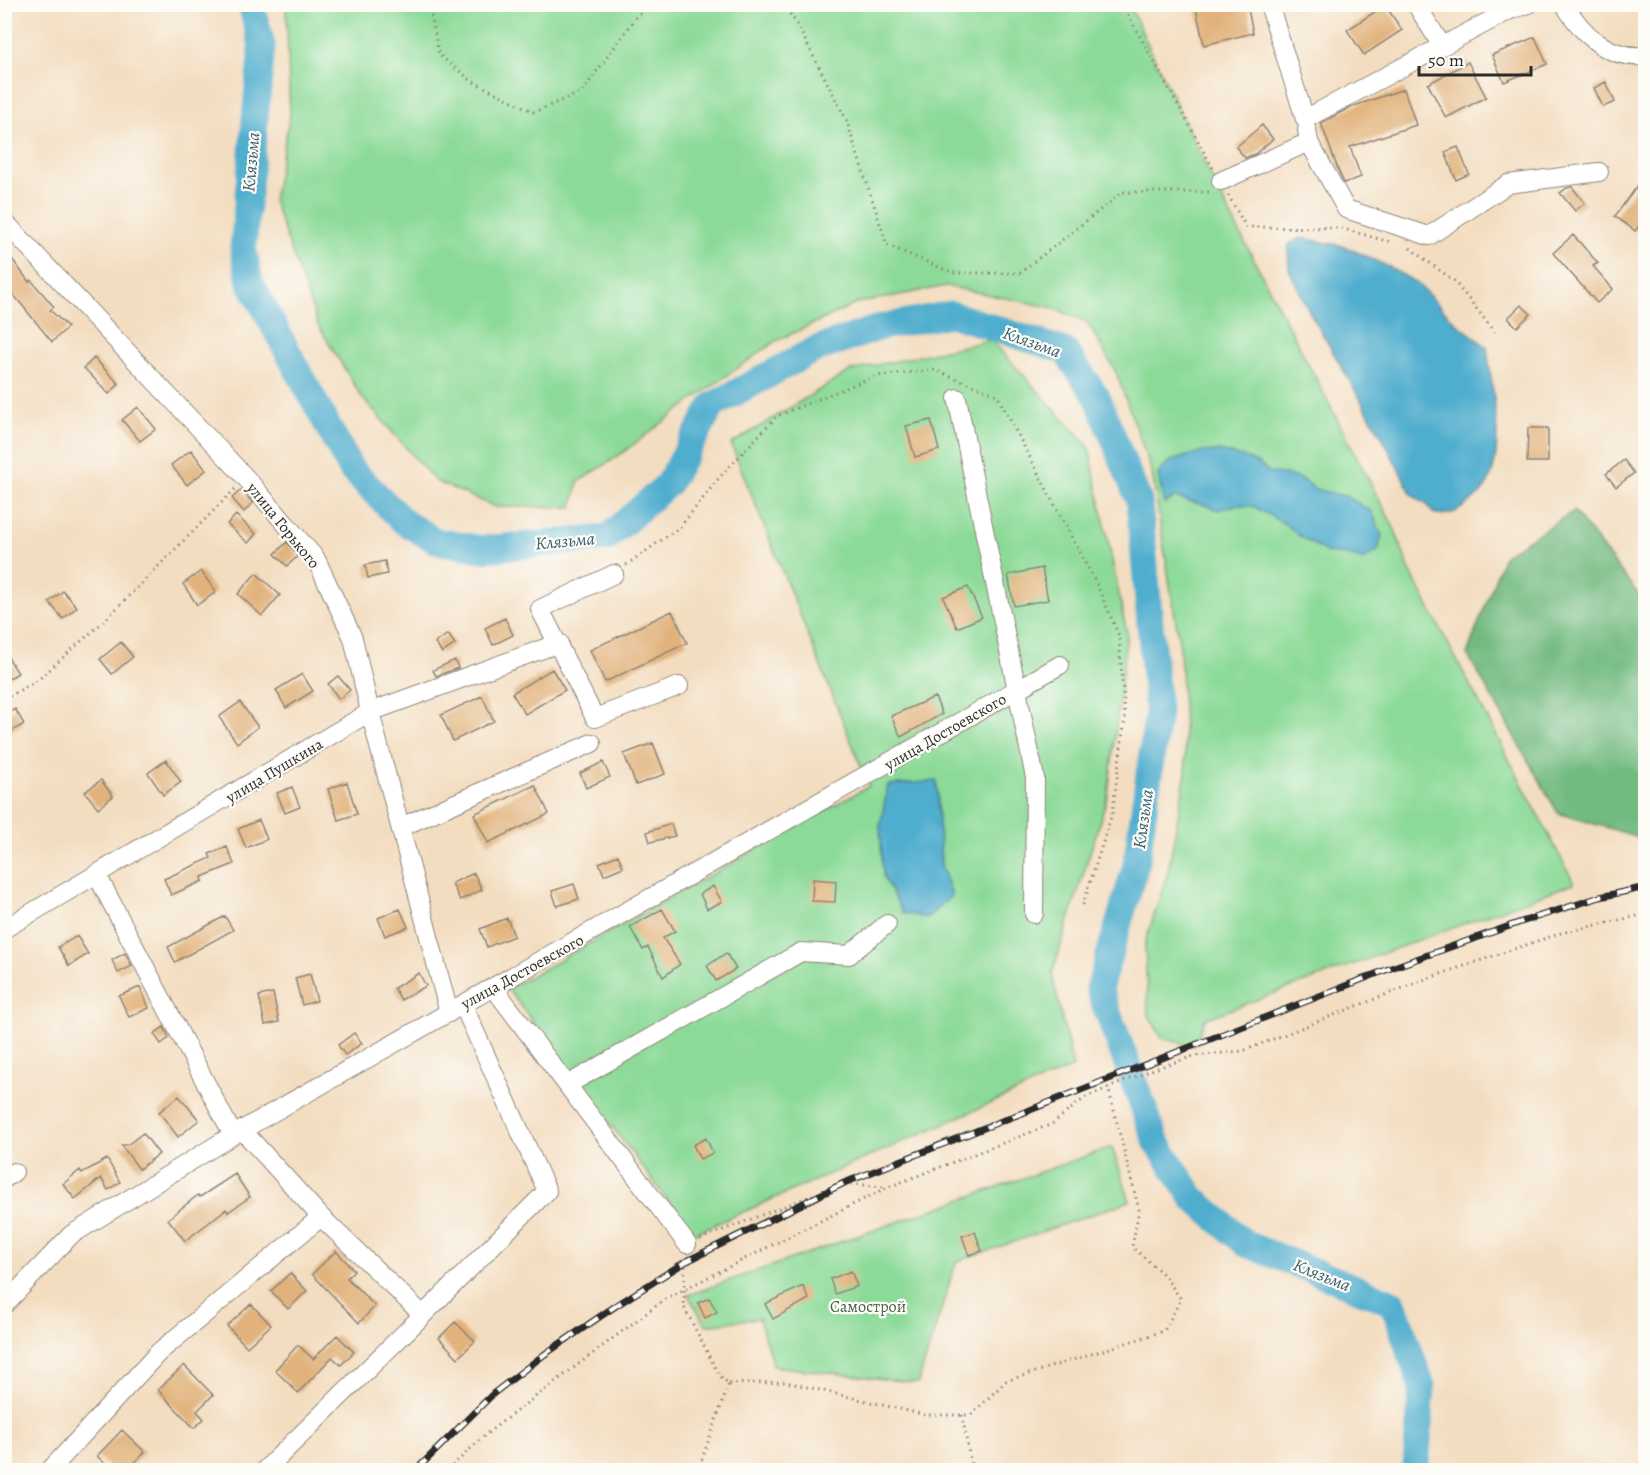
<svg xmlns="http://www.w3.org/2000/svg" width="1650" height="1475" font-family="Alegreya,serif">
	<rect width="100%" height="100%" fill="#fdfcf7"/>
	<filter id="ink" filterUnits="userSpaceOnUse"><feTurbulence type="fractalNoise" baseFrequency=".0167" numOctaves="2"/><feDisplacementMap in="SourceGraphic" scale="12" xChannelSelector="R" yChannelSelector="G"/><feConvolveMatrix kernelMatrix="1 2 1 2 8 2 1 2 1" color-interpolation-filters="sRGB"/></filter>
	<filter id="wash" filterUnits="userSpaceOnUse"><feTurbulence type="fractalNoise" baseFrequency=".008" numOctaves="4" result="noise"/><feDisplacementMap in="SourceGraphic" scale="24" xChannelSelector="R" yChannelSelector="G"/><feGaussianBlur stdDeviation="1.35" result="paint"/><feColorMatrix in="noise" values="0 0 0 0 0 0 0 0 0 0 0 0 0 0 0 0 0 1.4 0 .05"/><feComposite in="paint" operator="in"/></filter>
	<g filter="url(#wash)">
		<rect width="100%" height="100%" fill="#f3ddc0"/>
		<!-- green -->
		<path fill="#8cda98" stroke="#5c8262" stroke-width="1.5" d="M286,5H1129L1218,191L1395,530L1409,569L1574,883L1205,1019L1194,1046L1162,1038L1148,1014L1145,943L1168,872L1186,772L1180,648L1152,472L1116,372L1087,322L1050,307L946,286L858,303L776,341L702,393L614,459L578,482L572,507H496L435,481L361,396L318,325L273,200L290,115Z
			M991,340L1089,447L1127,634L1108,795L1052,974L1073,1067L693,1234L508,989L869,786L731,444L850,371Z
			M1112,1147L1130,1201L956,1262L918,1383L773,1366L759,1318L706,1325L688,1295Z"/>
		<!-- forest -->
		<path fill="#71ba80" stroke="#4e7256" stroke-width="1.5" d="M1574,511L1645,603V839L1558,813L1467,654L1504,555Z"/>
		<!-- water -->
		<path fill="#50adce" stroke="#3e6c7c" stroke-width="1.5" d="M1301,238L1344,246L1389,267L1417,283L1455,322L1487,347C1491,386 1510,461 1481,493C1477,497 1471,501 1467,504C1456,513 1446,517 1433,513L1427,505L1412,495L1381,435L1309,311L1289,269L1288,253L1289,244Z
			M1219,451L1243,457L1259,464L1271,473L1285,474L1295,477L1304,481L1315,489L1348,497L1372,512L1382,535L1378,550L1364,560L1349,555L1328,553L1298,535L1285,524L1253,506L1236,505L1218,510C1204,503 1190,503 1175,497L1164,504L1158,474L1169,462L1200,452Z
			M937,781L941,865L952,895L927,918L903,913L883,876L880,826L888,785Z"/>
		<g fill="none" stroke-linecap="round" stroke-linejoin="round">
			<!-- river -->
			<path stroke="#50adce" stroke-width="27" d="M251,4L262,45L243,248L250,282L351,469L404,522L436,541L482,549L607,538L668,484L713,405L814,350L881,327L951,314L1065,351L1097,397L1139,501L1158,712L1136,865L1099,989L1156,1141L1193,1198L1246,1244L1393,1303L1422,1387L1416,1466L1414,1470"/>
		</g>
		<g id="blocks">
			<!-- building -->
			<path fill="#e1b27b" d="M1195,4H1247L1253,33L1204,45Z
				M1385,5L1402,30L1364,55L1347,30Z
				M1535,37L1547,64L1504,82L1492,55Z
				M1468,62L1486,97L1446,118L1428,84Z
				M1606,82L1615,102L1603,107L1594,88Z
				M1404,89L1416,125L1350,147L1361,177L1344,183L1339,172L1321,123L1351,107Z
				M1262,125L1273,139L1255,154L1245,158L1236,147Z
				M1458,147L1469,174L1456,180L1445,152Z
				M1638,185L1646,191V217L1635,231L1615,216Z
				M1572,187L1585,203L1575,211L1560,193L1567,188Z
				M1573,235L1598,263L1593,266L1613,289L1597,303L1553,253Z
				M4,248L29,282L31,280L54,307L50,310L68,327L52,342L4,283Z
				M1521,305L1531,314L1517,327L1508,318Z
				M94,358L119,384L109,394L84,368Z
				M138,407L156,429L140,441L122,420Z
				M931,420L939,450L915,457L906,426Z
				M1528,428H1548V462H1527Z
				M191,450L206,470L187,485L171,465Z
				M1624,460L1634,473L1616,487L1606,474Z
				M241,490L253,503L244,512L232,498Z
				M236,515L256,534L248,543L227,524Z
				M287,542L298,556L287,566L275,554Z
				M385,561L387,574L368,578L365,565Z
				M1042,568L1048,600L1014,606L1008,575Z
				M201,571L216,592L197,605L183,584Z
				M256,573L280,595L262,616L238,594Z
				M968,587L982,617L957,628L943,597Z
				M63,591L77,607L63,619L49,602Z
				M672,611L687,643L605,682L590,650Z
				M505,618L513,635L493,645L485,628Z
				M448,634L455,644L442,653L435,643Z
				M121,642L133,657L112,674L100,659Z
				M4,651L18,673L4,682Z
				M455,660L458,668L436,676L433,670Z
				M552,669L565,690L525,714L512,693Z
				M302,674L313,691L286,708L276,690Z
				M338,676L350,690L339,699L328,684Z
				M482,696L494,721L453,741L441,715Z
				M935,697L942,714L901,737L891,716Z
				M240,702L258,727L237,743L219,717Z
				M15,709L24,724L4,736V716Z
				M653,743L665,774L636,785L624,754Z
				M166,760L181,782L163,795L148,773Z
				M603,762L610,777L586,788L580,773Z
				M101,780L113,796L98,808L85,792Z
				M347,782L357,814L338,820L328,789Z
				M535,785L549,814L488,843L474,814Z
				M292,787L300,807L285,813L277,793Z
				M259,820L267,839L246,848L238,829Z
				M671,824L675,836L650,842L647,832Z
				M227,847L234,864L202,877L203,881L171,895L164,879L211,858L209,854Z
				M618,855L623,867L604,875L599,863Z
				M474,873L482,890L460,900L452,883Z
				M813,879L836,881L835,902L812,901Z
				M574,884L579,899L557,906L552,891Z
				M713,886L722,902L707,909L700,894Z
				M400,909L408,927L385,936L378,918Z
				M662,909L675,931L663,938L680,964L663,977L648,947L643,950L630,927Z
				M225,916L233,930L175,962L168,947Z
				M507,918L514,936L487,947L480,929Z
				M77,936L88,954L69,966L58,947Z
				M125,953L132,966L118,973L112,960Z
				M726,953L736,969L716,981L707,966Z
				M419,973L426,986L401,1000L394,988Z
				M310,974L317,1001L302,1005L295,978Z
				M140,987L149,1008L129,1017L119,996Z
				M273,993L279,1022L265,1025L259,996Z
				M164,1027L169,1038L161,1044L154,1034Z
				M354,1033L362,1043L345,1055L338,1045Z
				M179,1096L199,1120L178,1137L159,1112Z
				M143,1133L159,1154L139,1169L121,1145H127Z
				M706,1138L713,1153L700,1159L693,1145Z
				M107,1159L120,1182L108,1190L101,1178L75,1199L63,1184L80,1170L82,1173Z
				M235,1174L250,1197L228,1212L226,1209L185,1241L168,1219L198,1195L200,1197Z
				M975,1232L982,1251L969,1255L962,1236Z
				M336,1251L354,1270L347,1278L375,1306L359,1323L312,1274Z
				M851,1271L857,1286L835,1294L830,1279Z
				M290,1273L307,1291L288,1309L271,1291Z
				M803,1286L809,1299L773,1319L765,1304Z
				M709,1298L717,1312L705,1318L698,1303Z
				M251,1304L271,1325L247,1347L227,1326Z
				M455,1322L475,1341L458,1358L439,1338Z
				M337,1335L354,1352L341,1365L332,1357L298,1393L275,1370L298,1345L313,1359Z
				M184,1365L213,1395L197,1411L204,1419L194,1428L158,1390Z
				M122,1430L145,1452L127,1470H112L97,1456Z"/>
		</g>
	</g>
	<g filter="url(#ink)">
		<use href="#blocks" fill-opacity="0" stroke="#8f8476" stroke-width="1.5"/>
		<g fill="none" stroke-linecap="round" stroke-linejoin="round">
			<!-- minor casing -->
			<g stroke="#8f8476" stroke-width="20">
				<path id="minor" d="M1269,4L1305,119L1510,10L1529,4
					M1416,4L1442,46
					M1564,4C1583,35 1607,59 1646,56
					M1309,142L1346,209L1429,236L1508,184L1599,172
					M1221,181L1309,142L1307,130
					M4,221L246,478L316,559L353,638L370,712L449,1013
					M957,398L1035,778L1034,914
					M614,574L540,609L595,718L679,686
					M401,827L592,743
					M97,875L233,1135
					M4,929L370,712L559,643
					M494,988L687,1244
					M567,1085L801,952L849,955L887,924
					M243,1131L321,1217L423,1315L265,1470
					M4,1179L14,1172
					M4,1305L71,1235L233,1135L1060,665
					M423,1315L547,1191L463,1005
					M50,1470L159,1352L321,1217"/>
			</g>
			<!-- path -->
			<path stroke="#8f8476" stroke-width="3" stroke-dasharray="1.5 4.5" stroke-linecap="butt" d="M429,4L439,55L472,81L534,112L582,92L636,17L652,4
				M783,4L795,21L846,119L887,245L953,273H1020L1123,192H1210
				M1122,4L1213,168
				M1228,195L1246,227L1340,228L1390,242
				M1410,248L1454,281L1495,332
				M626,565L680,527L719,478L777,416L875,376L935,370L997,395L1097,585L1119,636L1125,718L1112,814L1082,908
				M4,699L38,680L104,621L236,488
				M700,1239L844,1183L884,1187
				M685,1260L684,1307L719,1375L729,1384L698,1470
				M729,1384L786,1382L925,1415H971L1006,1381L1164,1331L1181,1299L1163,1274L1132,1247L1139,1210L1108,1087
				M962,1415L972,1470
				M448,1470L486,1434L665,1299L886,1188L1052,1124L1086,1097L1154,1069L1194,1056L1243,1051L1423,980L1561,933L1646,914"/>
			<!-- minor -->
			<use href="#minor" stroke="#fff" stroke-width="18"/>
			<!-- rail casing -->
			<g stroke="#2b2b2b" stroke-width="7">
				<path id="rail" d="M416,1470L494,1393L545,1354L617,1305L685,1262L844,1183L1391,968L1521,922L1600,897L1646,887"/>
			</g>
			<!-- rail -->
			<use href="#rail" stroke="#fdfcf7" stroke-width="4.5" stroke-dasharray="14" stroke-linecap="butt"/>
		</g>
	</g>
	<g text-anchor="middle" stroke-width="4.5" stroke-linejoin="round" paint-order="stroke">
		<!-- street labels -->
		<g font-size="16" fill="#2b2b2b" stroke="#fdfcf7">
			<text transform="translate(284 525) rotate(51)" y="6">улица Горького</text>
			<text transform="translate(945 731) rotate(-30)" y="6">улица Достоевского</text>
			<text transform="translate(274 770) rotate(-31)" y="6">улица Пушкина</text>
			<text transform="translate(522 971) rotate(-29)" y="6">улица Достоевского</text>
		</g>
		<!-- park labels -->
		<g font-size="16" fill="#48604c" stroke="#fdfcf7">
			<text x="868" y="1312">Самострой</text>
		</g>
		<!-- water labels -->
		<g font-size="18" font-style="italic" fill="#3a5f6c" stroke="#fdfcf7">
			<text transform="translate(251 162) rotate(-85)" y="6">Клязьма</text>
			<text transform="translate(1032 342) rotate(20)" y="6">Клязьма</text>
			<text transform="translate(565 541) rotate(-5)" y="6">Клязьма</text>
			<text transform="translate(1143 819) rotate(-82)" y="6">Клязьма</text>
			<text transform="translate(1322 1275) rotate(22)" y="6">Клязьма</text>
		</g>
	</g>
	<!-- margin -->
	<rect width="1650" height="1475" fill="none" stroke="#fdfcf7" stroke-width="24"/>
	<!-- scale -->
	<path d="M1419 66v9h112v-9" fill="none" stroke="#2b2b2b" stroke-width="3"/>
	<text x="1428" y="66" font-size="18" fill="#2b2b2b" stroke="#fdfcf7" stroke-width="4.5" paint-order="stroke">50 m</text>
</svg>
